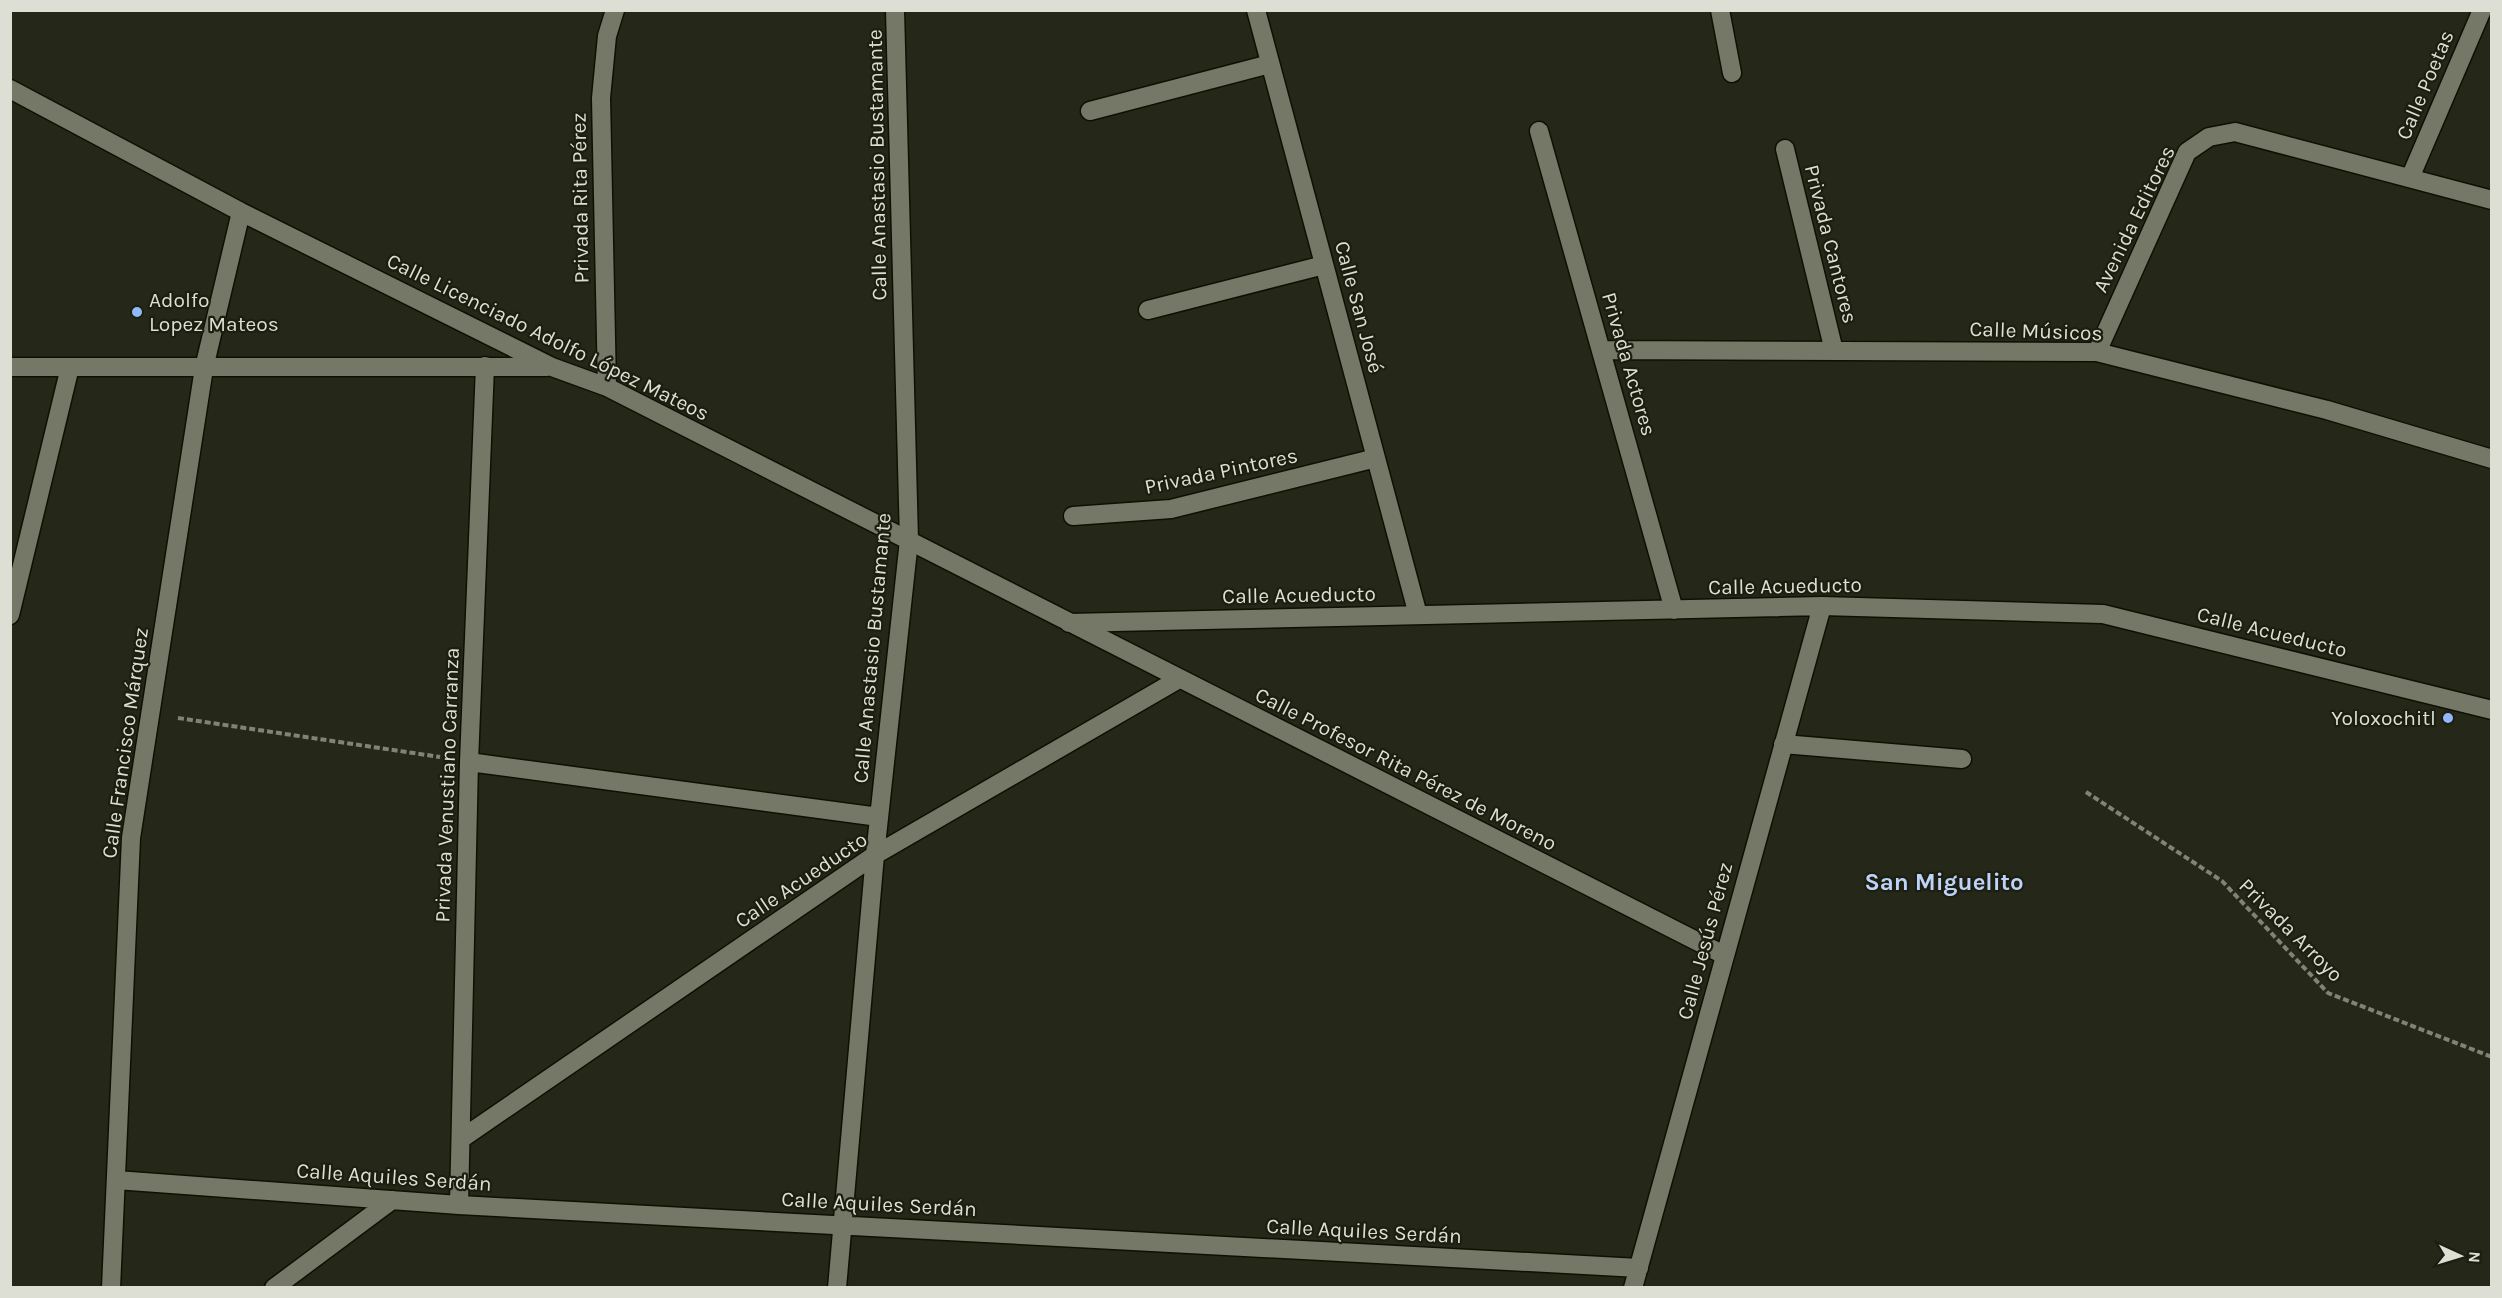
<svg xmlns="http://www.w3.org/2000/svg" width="2502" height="1298" font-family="Karla,sans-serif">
	<rect width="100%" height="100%" fill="#252819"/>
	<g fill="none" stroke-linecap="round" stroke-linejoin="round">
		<!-- street casing -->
		<g stroke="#0f1004" stroke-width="21">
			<path id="street" d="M1256,10L1418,615
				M1720,10L1732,73
				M10,89L241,212L552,367L607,387L1724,955
				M1090,111L1270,64
				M1539,131L1674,610
				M1785,149L1834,351
				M2410,178L2482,10
				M1148,310L1324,265
				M1601,350L2097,352L2327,410L2492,459
				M2097,352L2187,152L2209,137L2235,132L2492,200
				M10,367H547
				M607,387L601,98L607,36L615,10
				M1073,516L1171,509L1376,458
				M10,615L70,367
				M1069,623L1822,606L2103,614L2492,710
				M1783,744L1962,759
				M469,762L879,817
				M461,1139L875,855L1179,679
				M116,1180L459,1205L1639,1268
				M459,1205L469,762L485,366
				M111,1288L131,838L204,368L241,212
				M274,1288L392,1200
				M837,1288L875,855L909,540L895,10
				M1633,1288L1822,606"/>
		</g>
		<!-- path -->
		<path stroke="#818377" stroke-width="4" stroke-dasharray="6 3" stroke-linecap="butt" d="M178,718L440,757
			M2086,792L2222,881L2328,993L2492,1057"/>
		<!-- street -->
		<use href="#street" stroke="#757867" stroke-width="18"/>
	</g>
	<!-- markers -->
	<g fill="#91b8fd" stroke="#1c1e0f" stroke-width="2">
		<circle cx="137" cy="312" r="6"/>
		<circle cx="2448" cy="718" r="6"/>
	</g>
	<g text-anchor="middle" stroke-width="4.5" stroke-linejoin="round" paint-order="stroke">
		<!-- street labels -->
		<g font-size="21" fill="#dddfd5" stroke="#1c1e0f">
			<text transform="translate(2425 85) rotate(-67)" y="7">Calle Poetas</text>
			<text transform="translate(877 165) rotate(-91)" y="7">Calle Anastasio Bustamante</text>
			<text transform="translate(580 198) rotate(-91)" y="7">Privada Rita Pérez</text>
			<text transform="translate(2134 219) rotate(-64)" y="7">Avenida Editores</text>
			<text transform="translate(1831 244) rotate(76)" y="7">Privada Cantores</text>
			<text transform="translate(1359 307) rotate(75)" y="7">Calle San José</text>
			<text transform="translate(2036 331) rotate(2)" y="7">Calle Músicos</text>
			<text transform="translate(548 337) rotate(26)" y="7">Calle Licenciado Adolfo López Mateos</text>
			<text transform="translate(1629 364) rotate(74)" y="7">Privada Actores</text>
			<text transform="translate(1221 471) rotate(-12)" y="7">Privada Pintores</text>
			<text transform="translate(1785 586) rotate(-1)" y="7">Calle Acueducto</text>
			<text transform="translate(1299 595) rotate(-1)" y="7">Calle Acueducto</text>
			<text transform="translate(2272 632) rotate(14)" y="7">Calle Acueducto</text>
			<text transform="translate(872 648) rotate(-85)" y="7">Calle Anastasio Bustamante</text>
			<text transform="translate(125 743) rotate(-82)" y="7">Calle Francisco Márquez</text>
			<text transform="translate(1406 769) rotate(27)" y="7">Calle Profesor Rita Pérez de Moreno</text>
			<text transform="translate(447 785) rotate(-88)" y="7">Privada Venustiano Carranza</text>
			<text transform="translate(801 880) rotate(-34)" y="7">Calle Acueducto</text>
			<text transform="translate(2291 930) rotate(45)" y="7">Privada Arroyo</text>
			<text transform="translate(1705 941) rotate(-75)" y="7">Calle Jesús Pérez</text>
			<text transform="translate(394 1177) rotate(4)" y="7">Calle Aquiles Serdán</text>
			<text transform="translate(879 1204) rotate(3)" y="7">Calle Aquiles Serdán</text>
			<text transform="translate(1364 1231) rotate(3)" y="7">Calle Aquiles Serdán</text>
		</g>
		<!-- poi labels -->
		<g font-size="21" fill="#dddfd5" stroke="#1c1e0f" text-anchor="start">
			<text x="149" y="307">Adolfo<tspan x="149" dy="24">Lopez Mateos</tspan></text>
			<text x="2436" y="725" text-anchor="end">Yoloxochitl</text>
		</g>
		<!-- quarter labels -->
		<g font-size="24" font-weight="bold" fill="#bdd3fa" stroke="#1c1e0f">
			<text x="1944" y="890">San Miguelito</text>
		</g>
	</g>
	<!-- border -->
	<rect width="2502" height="1298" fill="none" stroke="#dddfd5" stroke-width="24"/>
	<!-- north arrow -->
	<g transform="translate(2460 1256) rotate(94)" stroke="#1c1e0f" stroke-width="4.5" paint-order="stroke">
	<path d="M0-4.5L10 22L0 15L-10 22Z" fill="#dddfd5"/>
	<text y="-9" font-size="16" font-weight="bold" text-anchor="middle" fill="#dddfd5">N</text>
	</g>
</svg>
